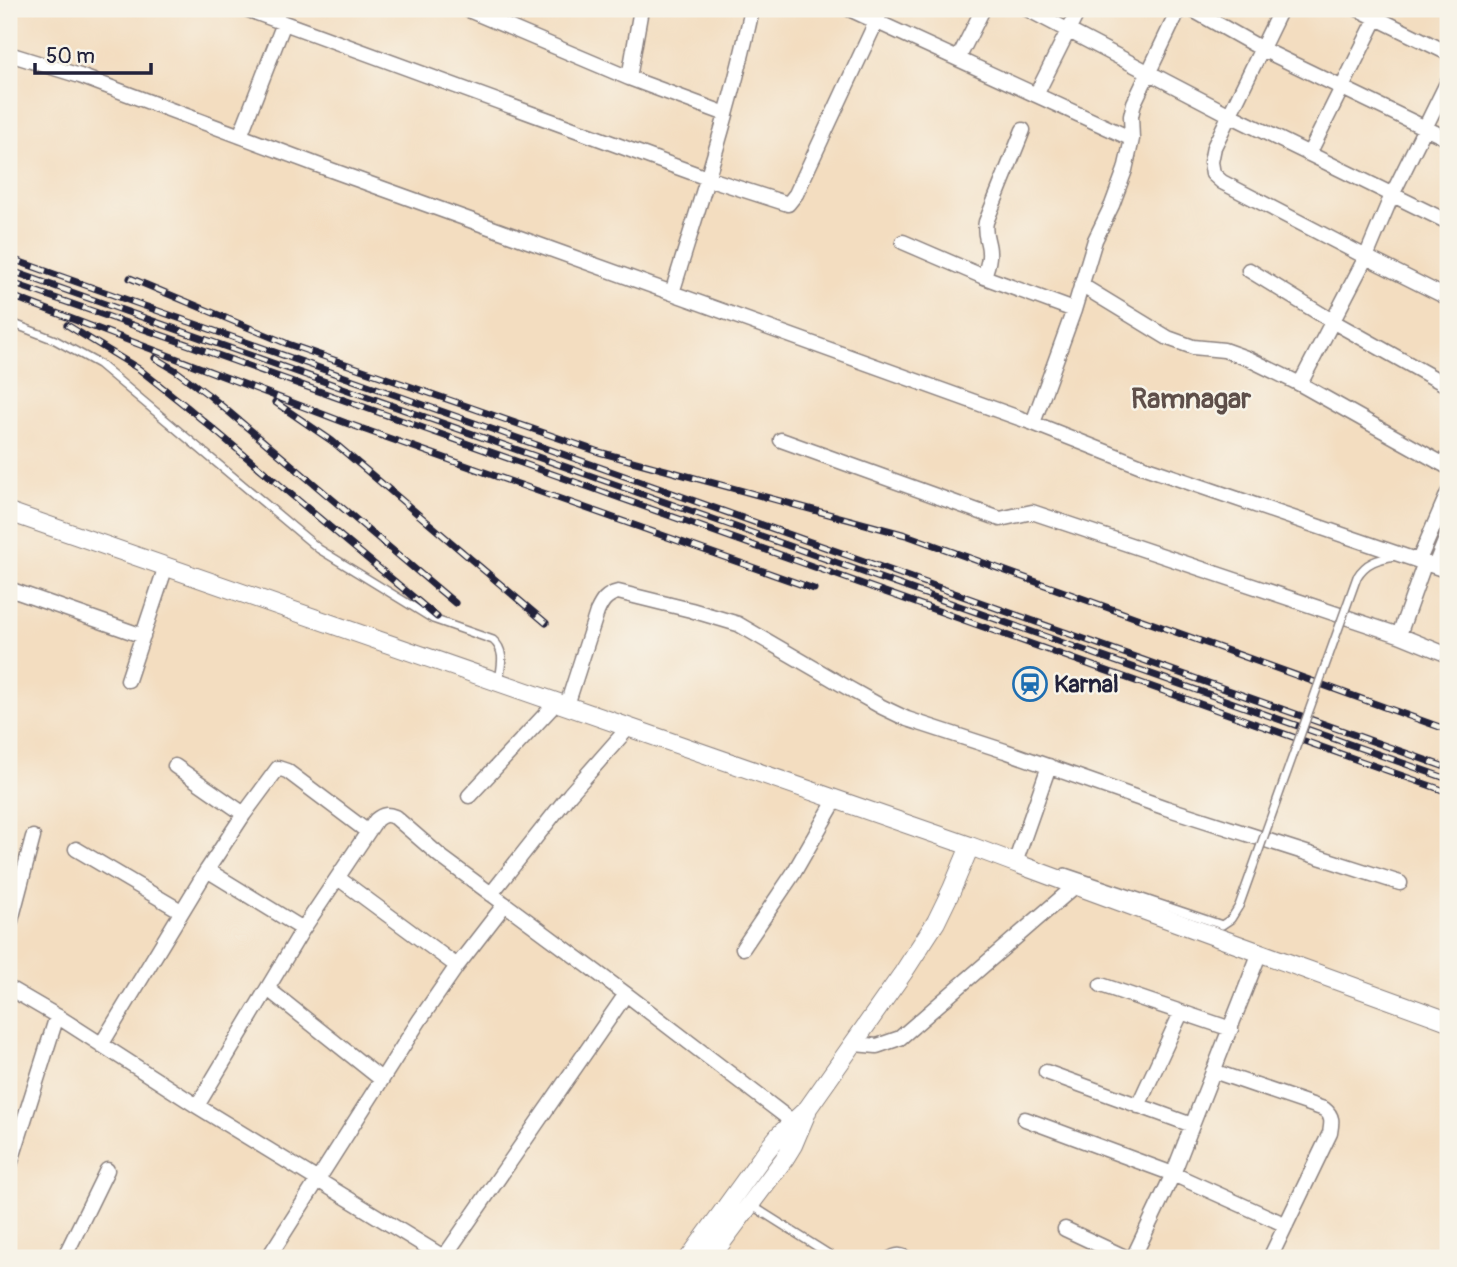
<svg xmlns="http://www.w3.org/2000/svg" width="1457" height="1267" font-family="Pangolin,sans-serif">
	<rect width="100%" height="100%" fill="#f7f3e8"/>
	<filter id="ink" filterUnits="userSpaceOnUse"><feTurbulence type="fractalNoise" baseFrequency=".0143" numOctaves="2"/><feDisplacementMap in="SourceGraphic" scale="14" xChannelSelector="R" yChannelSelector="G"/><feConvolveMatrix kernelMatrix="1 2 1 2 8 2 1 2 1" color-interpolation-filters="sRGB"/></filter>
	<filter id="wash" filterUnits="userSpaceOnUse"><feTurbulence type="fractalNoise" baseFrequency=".00686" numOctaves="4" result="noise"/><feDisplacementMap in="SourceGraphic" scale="28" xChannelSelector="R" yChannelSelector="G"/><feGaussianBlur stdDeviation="1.57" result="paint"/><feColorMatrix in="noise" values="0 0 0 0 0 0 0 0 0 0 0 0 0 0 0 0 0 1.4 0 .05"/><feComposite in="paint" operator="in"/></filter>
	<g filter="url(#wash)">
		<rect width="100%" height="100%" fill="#f3ddc0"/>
	</g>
	<g filter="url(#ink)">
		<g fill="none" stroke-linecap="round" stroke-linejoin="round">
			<!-- service casing -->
			<g stroke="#8a807e" stroke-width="10">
				<path id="service" d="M9,322L55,340L99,364L319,549L433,619L493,640C506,651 501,666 499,681
					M1357,577C1366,562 1378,559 1395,556
					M1065,872L1222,925L1231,919L1239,906
					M751,1205L835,1258
					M886,1258C897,1249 903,1252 914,1258"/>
			</g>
			<!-- minor casing -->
			<g stroke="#8a807e" stroke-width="17">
				<path id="minor" d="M246,9L707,178L788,204L796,194L882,9
					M466,9L629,78L726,114
					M849,9L1132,139
					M1027,9L1230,115L1448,222
					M1191,9L1262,49L1448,139
					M1281,9L1214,147L1211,162L1213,174L1222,182L1366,257L1448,298
					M1358,9L1448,53
					M9,54L80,76L331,170L1033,423L1144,467L1448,571
					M958,59L983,9
					M629,78L641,9
					M1036,95L1079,9
					M240,136L284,23
					M1309,154L1381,9
					M903,242L984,277L1074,310
					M1249,270L1332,321L1448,386
					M984,277C986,269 990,261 989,252C989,241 983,234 986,222L1023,130
					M1081,285L1168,338L1193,347L1224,350L1249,359L1300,384L1448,467
					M672,293C701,199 732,105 752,9
					M1300,384L1366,257L1392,195L1448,81
					M1033,423L1074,310L1095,240L1112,205L1125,170L1132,139L1131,116L1134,103L1179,9
					M781,440L1000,519L1032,512L1399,635L1448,655
					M1419,560L1448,493
					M1435,566L1448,534
					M9,589L143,636
					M1399,635L1425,562
					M128,680L166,566
					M567,705L597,612C602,601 606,595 618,592L691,610L738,624L848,688L882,707L907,719L1005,751L1166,808L1400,883
					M175,766L244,814
					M469,796L557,702
					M76,849L181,911
					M1015,863L1049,766
					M207,870L303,929
					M338,878L457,966
					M491,894L570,794L629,727
					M9,928L33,837
					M743,948L793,874L836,799
					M1101,985L1231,1029
					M9,988L57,1016L197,1106L445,1258
					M268,989L381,1079
					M854,1044L877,1046L900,1038L1075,886
					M101,1045L207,870L244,814L278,768L287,771L368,832
					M1213,1071L1324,1109C1333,1116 1332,1122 1330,1133L1270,1258
					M1046,1072L1192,1125
					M197,1106L303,929L376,820C383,814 387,814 395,817L440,856L626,994L793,1122
					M1138,1106L1181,1013
					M1025,1119L1173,1174L1286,1225
					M9,1168L57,1016
					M1065,1229L1127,1258
					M444,1257L626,994
					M64,1258L107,1170
					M268,1258L419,1021L457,966L505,904
					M1133,1258L1173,1174L1260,952"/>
			</g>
			<!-- tertiary casing -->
			<g stroke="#8a807e" stroke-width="20">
				<path id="tertiary" d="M9,512L970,846C1129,906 1289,963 1448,1021
					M689,1258L767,1150L780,1134L808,1108L903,973L936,922L952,889L970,846
					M710,1258L785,1158L793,1145L807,1112"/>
			</g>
			<!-- service -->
			<use href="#service" stroke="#fff" stroke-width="7"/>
			<!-- minor -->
			<use href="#minor" stroke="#fff" stroke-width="14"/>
			<!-- tertiary -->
			<use href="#tertiary" stroke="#fff" stroke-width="18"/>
			<!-- rail casing -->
			<g stroke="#22223b" stroke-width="7">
				<path id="rail" d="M9,258L1448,768
					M9,270L1448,779
					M130,278L288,344L599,452L906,535L1448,730
					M9,282L161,335L1448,792
					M9,295L346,423L814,589
					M67,325L139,369L187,407L437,617
					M155,358L175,370L210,396L455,603
					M275,402L332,441L546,623"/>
			</g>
			<!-- rail -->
			<use href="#rail" stroke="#f7f3e8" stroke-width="4.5" stroke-dasharray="13" stroke-linecap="butt"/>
			<!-- service-bridge casing -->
			<g stroke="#8a807e" stroke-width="10" stroke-linecap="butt">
				<path id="service-bridge" d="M1239,906L1357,577"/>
			</g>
			<!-- service-bridge -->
			<use href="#service-bridge" stroke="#fff" stroke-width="7"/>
		</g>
	</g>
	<!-- icons -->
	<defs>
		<g id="station-ring" transform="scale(1.75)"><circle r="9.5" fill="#f7f3e8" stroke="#1f6fb2" stroke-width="1.5"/><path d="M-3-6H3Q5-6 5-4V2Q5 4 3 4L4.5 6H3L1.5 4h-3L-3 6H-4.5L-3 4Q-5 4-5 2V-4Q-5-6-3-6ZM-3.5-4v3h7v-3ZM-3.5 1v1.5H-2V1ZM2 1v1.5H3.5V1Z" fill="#1f6fb2"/></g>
	</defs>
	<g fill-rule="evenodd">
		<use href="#station-ring" x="1030" y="684"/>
	</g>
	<g text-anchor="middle" stroke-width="5" stroke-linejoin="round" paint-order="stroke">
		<!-- poi labels -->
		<g font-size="24" font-weight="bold" fill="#22223b" stroke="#f7f3e8" text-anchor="start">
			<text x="1054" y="692">Karnal</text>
		</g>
		<!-- quarter labels -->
		<g font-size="28" font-weight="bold" fill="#5e4f4a" stroke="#f7f3e8">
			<text x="1191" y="408">Ramnagar</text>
		</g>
	</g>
	<!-- margin -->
	<rect width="1457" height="1267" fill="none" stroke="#f7f3e8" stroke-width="35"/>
	<!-- scale -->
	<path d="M35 63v10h116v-10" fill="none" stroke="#22223b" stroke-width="3.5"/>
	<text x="46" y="63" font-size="21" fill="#22223b" stroke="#f7f3e8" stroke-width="5" paint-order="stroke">50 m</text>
</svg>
